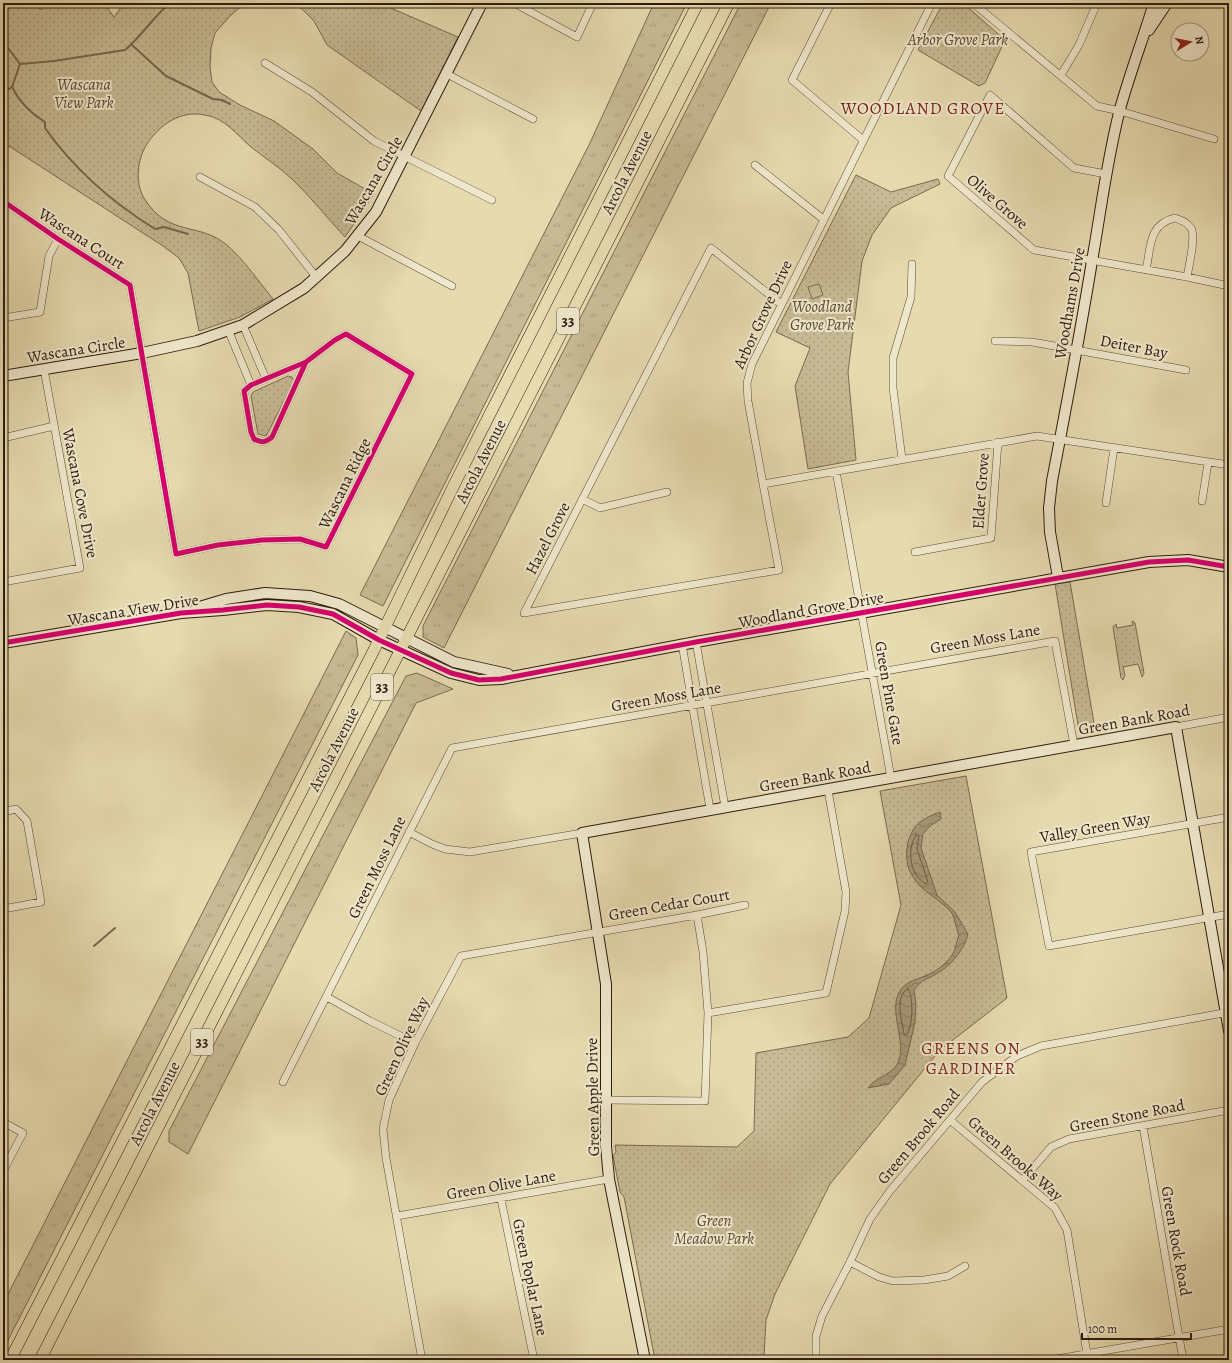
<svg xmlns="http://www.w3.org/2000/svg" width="1232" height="1363" font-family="Alegreya,serif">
	<defs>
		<pattern id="grass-tufts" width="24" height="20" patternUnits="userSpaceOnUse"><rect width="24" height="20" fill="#c7ba94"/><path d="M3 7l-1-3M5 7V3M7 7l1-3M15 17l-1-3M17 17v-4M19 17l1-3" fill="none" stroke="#ab9f7e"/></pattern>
		<pattern id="park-dots" width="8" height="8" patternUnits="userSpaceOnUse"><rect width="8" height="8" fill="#c7ba94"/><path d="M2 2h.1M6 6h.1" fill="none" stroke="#ab9f7e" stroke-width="1.8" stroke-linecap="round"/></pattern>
		<pattern id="water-waves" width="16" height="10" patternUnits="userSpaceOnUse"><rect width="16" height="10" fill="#a79979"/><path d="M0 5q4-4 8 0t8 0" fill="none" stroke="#887c62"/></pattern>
	</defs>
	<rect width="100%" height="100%" fill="#e6daaf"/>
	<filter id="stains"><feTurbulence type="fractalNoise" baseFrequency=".005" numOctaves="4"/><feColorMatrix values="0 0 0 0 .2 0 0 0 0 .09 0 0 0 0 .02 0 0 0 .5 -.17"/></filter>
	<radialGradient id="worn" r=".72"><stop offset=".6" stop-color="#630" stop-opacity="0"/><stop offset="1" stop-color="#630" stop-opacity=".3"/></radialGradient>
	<!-- grass -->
	<path fill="url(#grass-tufts)" stroke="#7a6a52" d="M654,3H687L383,606L360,595L590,143Z
		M741,3H771L444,648L423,637V626Z
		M346,631L356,638L358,655L3,1350V1304Z
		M417,673L453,689L416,703L188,1154L169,1142V1131L406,676Z"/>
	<!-- park -->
	<path fill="url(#park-dots)" stroke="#7a6a52" d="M3,3H35L40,10L49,3H104L114,17L124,3H245L231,15L215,33L211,48L210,67L212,82L219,92L240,105L274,121L313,149L337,173L374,194L345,237C327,218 311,197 292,179C279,167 265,158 251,147C237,135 225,118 205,115C181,110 160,124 147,144C137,159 135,183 144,198C168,238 200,221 228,246C244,260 260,283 273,299L240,317L199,331L188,273L179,258L163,246L9,146L3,154Z
		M292,3H379L458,37L421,111L327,45L314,21L302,9Z
		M943,3H963L1005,40L985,83L979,86L918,50Z
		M856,175L891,192L938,179L940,184L891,208L872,235L862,261L848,372L856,460L808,469L795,386L810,348L776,332Z
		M288,376L292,377L294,382L266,436L258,434L251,396L253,392Z
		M1070,582L1095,729L1079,731L1055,584Z
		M1132,621L1135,623L1144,673L1142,677L1138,664L1123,667L1125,675L1123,680L1121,678L1113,627L1116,624L1117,628L1133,625Z
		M966,776L1007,998L940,1050L830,1184L775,1294L766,1320L764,1356L741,1360H655L624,1197L620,1192L613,1156L616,1152L615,1145L737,1147L754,1131L756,1053L848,1037L869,1018L901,905L880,791Z"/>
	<!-- pitch -->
	<path fill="#c7ba94" stroke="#7a6a52" d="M819,284L823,295L812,299L808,287Z"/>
	<!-- water -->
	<path fill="url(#water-waves)" stroke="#76674f" d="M940,812L941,819L930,826L923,834L921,848L937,895L955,912L968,934C965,948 953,963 941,971C928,980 924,977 914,990L916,1004L915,1022L905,1065L889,1084L868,1088C875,1077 895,1074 899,1060C906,1037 886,1007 902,988C906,983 914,980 920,978C933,973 944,967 952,955C956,950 956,941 959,935C956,929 955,917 951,912C940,899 922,892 913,877C904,864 905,843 913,830C919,820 930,816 940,812Z"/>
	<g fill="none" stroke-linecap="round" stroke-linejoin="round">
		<!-- shore -->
		<path stroke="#6a5a44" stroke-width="1" d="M916,835L919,836L917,849L928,882L926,884C910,875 906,851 916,835Z
			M908,989C914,997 913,1028 906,1035L904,1034C902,1022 894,995 908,989Z"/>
		<!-- stream -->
		<path stroke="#76674f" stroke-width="2" d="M3,41L6,44
			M132,45L166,76L213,99L222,100L230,104
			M8,48L20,64
			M20,64L12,87C20,103 30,113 45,122V128C74,169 113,203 155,229L164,227L188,234
			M20,64L54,61L125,50C142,36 153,17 170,3
			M3,92L12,87
			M94,946L115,928"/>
		<!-- street casing -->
		<g stroke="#5b4b37" stroke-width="8">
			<path id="street" d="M514,3L577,37L593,3
				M831,3L792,80L863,140
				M932,3L752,364L747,383L748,401L763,484L1037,436L1229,465
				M973,3L1097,106L1120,111L1214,139
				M265,63L312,92L374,141L492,200
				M447,74L533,119
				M1061,75L1079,45L1097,3
				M755,165L823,219
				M1106,174L1074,168L990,95L948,176L1034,250L1187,277L1229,286
				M200,177L255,207L279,230L317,278
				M3,201L58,239L130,285L176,554L218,545L262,540L300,539L326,547L412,374L346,334L335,340L306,362L251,385L244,391L251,432L254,439C261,443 265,443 272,437L306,362
				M358,236L452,286
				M1146,270C1151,248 1148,224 1175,218C1181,220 1187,222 1191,228C1196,236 1189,266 1187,277
				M3,318L40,312L49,256L58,239
				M243,325L266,379
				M229,332L251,385
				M995,341L1032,342L1186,370
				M3,438L54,426
				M902,459L893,388V358L911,297L912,264
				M836,471L891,778
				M763,484L779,570L524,613L711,248L781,304
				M582,499L600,508L667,492
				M1202,501L1208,463
				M1106,503L1114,448
				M915,552L991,538L998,442
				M3,582L80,568L44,369
				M696,642L725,807
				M682,644L710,809
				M1176,727L1229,717
				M3,812L16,809L27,821L41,902L3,909
				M1229,817L1031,852L1049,946L1229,914
				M409,832L432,844L445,849L470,852L582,833
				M327,997L370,1021L415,1043
				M708,1013L826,993L845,911L846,892L828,790
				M283,1082L452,748L1055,641L1074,745
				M606,1100L705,1101L708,1013L703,952L697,915
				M950,1120L1055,1208L1067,1230L1088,1360
				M3,1122L23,1133L3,1171
				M1143,1126L1183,1360
				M1023,1180L1051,1147L1069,1139L1229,1110
				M501,1199L534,1360
				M397,1216L609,1179
				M850,1262L879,1277L893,1281L924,1280L948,1276L965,1266
				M422,1360L386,1158L383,1129L389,1100L415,1043L461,956L697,915L745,905
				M816,1360V1336L822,1316L850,1262L870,1219L890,1191L982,1082L1017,1056L1041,1046L1229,1012
				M1051,1360L1229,1329"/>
		</g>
		<!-- secondary casing -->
		<g stroke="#2d1b0f" stroke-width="12">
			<path id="secondary" d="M1149,30L1167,3
				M3,376L142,353L197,341L243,325L304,288L345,251L376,212L482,3
				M1058,577L1050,532L1049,508L1052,481C1066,408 1080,335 1092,261C1101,210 1107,159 1120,109C1130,73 1143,39 1154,3
				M196,608L226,599L265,593L310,596L339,604L454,662L508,674
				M3,643L181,613L223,610L267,605L299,607L333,614L379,640L451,673L479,680L501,679L696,642L1149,562L1188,560L1229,567
				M645,1360L609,1179L606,1146V984L582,833L1176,727L1229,1031"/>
		</g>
		<!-- primary casing -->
		<g stroke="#2d1b0f" stroke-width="12">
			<path id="primary" d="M10,1360L374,650L454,485L698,3
				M40,1360L729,3"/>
		</g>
		<!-- street -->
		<use href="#street" stroke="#efe7cb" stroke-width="7"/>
		<!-- secondary -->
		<use href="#secondary" stroke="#efe7cb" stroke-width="10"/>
		<!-- primary -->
		<use href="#primary" stroke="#e6daaf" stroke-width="11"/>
		<!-- cycleway casing -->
		<g stroke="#efe7cb" stroke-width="8">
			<path id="cycleway" d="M3,201L58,239L130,285L176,554L218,545L262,540L300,539L326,547L412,374L346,334L335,340L306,362L251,385L244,391L251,432L254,439C261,443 265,443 272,437L306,362
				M3,643L181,613L223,610L267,605L299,607L333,614L379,640L451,673L479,680L501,679L696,642L1149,562L1188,560L1229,567"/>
		</g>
		<!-- cycleway -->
		<use href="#cycleway" stroke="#d6006c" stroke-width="5"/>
	</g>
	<g text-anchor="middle" stroke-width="4" stroke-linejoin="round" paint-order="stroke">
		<!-- shield labels -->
		<g fill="#efe7cb" stroke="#675847" stroke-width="1">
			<rect x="557" y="308" width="22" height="26" rx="3"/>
			<rect x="371" y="674" width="22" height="26" rx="3"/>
			<rect x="191" y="1029" width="22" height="26" rx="3"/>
		</g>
		<g font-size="15" font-weight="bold" fill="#2d1b0f">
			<text x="568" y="326">33</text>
			<text x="382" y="692">33</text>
			<text x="202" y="1047">33</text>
		</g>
		<!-- park labels -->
		<g font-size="16" font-style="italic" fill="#5b4b37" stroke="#efe7cb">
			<text x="958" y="45">Arbor Grove Park</text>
			<text x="84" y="90">Wascana<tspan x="84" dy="18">View Park</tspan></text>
			<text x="822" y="312">Woodland<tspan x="822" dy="18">Grove Park</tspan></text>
			<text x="714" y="1226">Green<tspan x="714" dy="18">Meadow Park</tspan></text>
		</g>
		<!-- street labels -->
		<g font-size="16" fill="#2d1b0f" stroke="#efe7cb">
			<text transform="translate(626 172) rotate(-63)" y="6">Arcola Avenue</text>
			<text transform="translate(373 180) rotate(-60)" y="6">Wascana Circle</text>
			<text transform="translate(998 201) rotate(41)" y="6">Olive Grove</text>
			<text transform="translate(82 238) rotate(33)" y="6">Wascana Court</text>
			<text transform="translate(1069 303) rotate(-80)" y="6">Woodhams Drive</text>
			<text transform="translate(762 314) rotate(-65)" y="6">Arbor Grove Drive</text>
			<text transform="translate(1134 346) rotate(11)" y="6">Deiter Bay</text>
			<text transform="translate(76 349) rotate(-9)" y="6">Wascana Circle</text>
			<text transform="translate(480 461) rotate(-63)" y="6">Arcola Avenue</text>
			<text transform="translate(344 483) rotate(-64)" y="6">Wascana Ridge</text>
			<text transform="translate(980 491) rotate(-86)" y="6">Elder Grove</text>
			<text transform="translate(81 493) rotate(79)" y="6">Wascana Cove Drive</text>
			<text transform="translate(547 538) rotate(-63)" y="6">Hazel Grove</text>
			<text transform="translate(133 609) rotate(-9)" y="6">Wascana View Drive</text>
			<text transform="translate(811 609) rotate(-10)" y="6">Woodland Grove Drive</text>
			<text transform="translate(985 638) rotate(-10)" y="6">Green Moss Lane</text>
			<text transform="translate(890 693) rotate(80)" y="6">Green Pine Gate</text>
			<text transform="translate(666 696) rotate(-10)" y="6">Green Moss Lane</text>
			<text transform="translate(1134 719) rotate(-10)" y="6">Green Bank Road</text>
			<text transform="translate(333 749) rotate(-63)" y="6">Arcola Avenue</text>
			<text transform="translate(815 776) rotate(-10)" y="6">Green Bank Road</text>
			<text transform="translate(1095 827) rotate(-10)" y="6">Valley Green Way</text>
			<text transform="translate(376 867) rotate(-64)" y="6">Green Moss Lane</text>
			<text transform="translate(669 904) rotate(-10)" y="6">Green Cedar Court</text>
			<text transform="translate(401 1046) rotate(-65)" y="6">Green Olive Way</text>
			<text transform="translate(592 1097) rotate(-91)" y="6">Green Apple Drive</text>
			<text transform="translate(154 1103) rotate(-63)" y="6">Arcola Avenue</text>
			<text transform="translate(1127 1115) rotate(-11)" y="6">Green Stone Road</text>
			<text transform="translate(918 1136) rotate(-50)" y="6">Green Brook Road</text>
			<text transform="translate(1016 1158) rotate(41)" y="6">Green Brooks Way</text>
			<text transform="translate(501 1184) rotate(-10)" y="6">Green Olive Lane</text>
			<text transform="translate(1177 1241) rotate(80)" y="6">Green Rock Road</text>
			<text transform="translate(531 1277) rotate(78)" y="6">Green Poplar Lane</text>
		</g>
		<!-- neighbourhood labels -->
		<g font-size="17" letter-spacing="1" fill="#7a1f14" stroke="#efe7cb">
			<text x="923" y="114">WOODLAND GROVE</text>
			<text x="971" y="1054">GREENS ON<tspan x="971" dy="20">GARDINER</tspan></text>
		</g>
	</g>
	<!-- margin -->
	<rect width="1232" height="1363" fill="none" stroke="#e6daaf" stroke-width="16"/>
	<rect x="4" y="4" width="1224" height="1355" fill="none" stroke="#2d1b0f" stroke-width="2"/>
	<rect x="8" y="8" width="1216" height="1347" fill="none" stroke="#2d1b0f"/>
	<!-- north arrow -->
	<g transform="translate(1190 42) rotate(80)"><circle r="19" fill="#efe7cb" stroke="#a19580"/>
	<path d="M0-3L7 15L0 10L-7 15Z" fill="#8f2418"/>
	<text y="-6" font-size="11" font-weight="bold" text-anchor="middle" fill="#2d1b0f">N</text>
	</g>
	<!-- scale -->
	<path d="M1082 1333v6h109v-6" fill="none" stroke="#2d1b0f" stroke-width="2"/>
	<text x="1088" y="1333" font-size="12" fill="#2d1b0f" stroke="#efe7cb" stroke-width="3" paint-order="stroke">100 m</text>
	<rect width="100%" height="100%" filter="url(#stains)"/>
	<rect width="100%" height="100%" fill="url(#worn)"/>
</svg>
